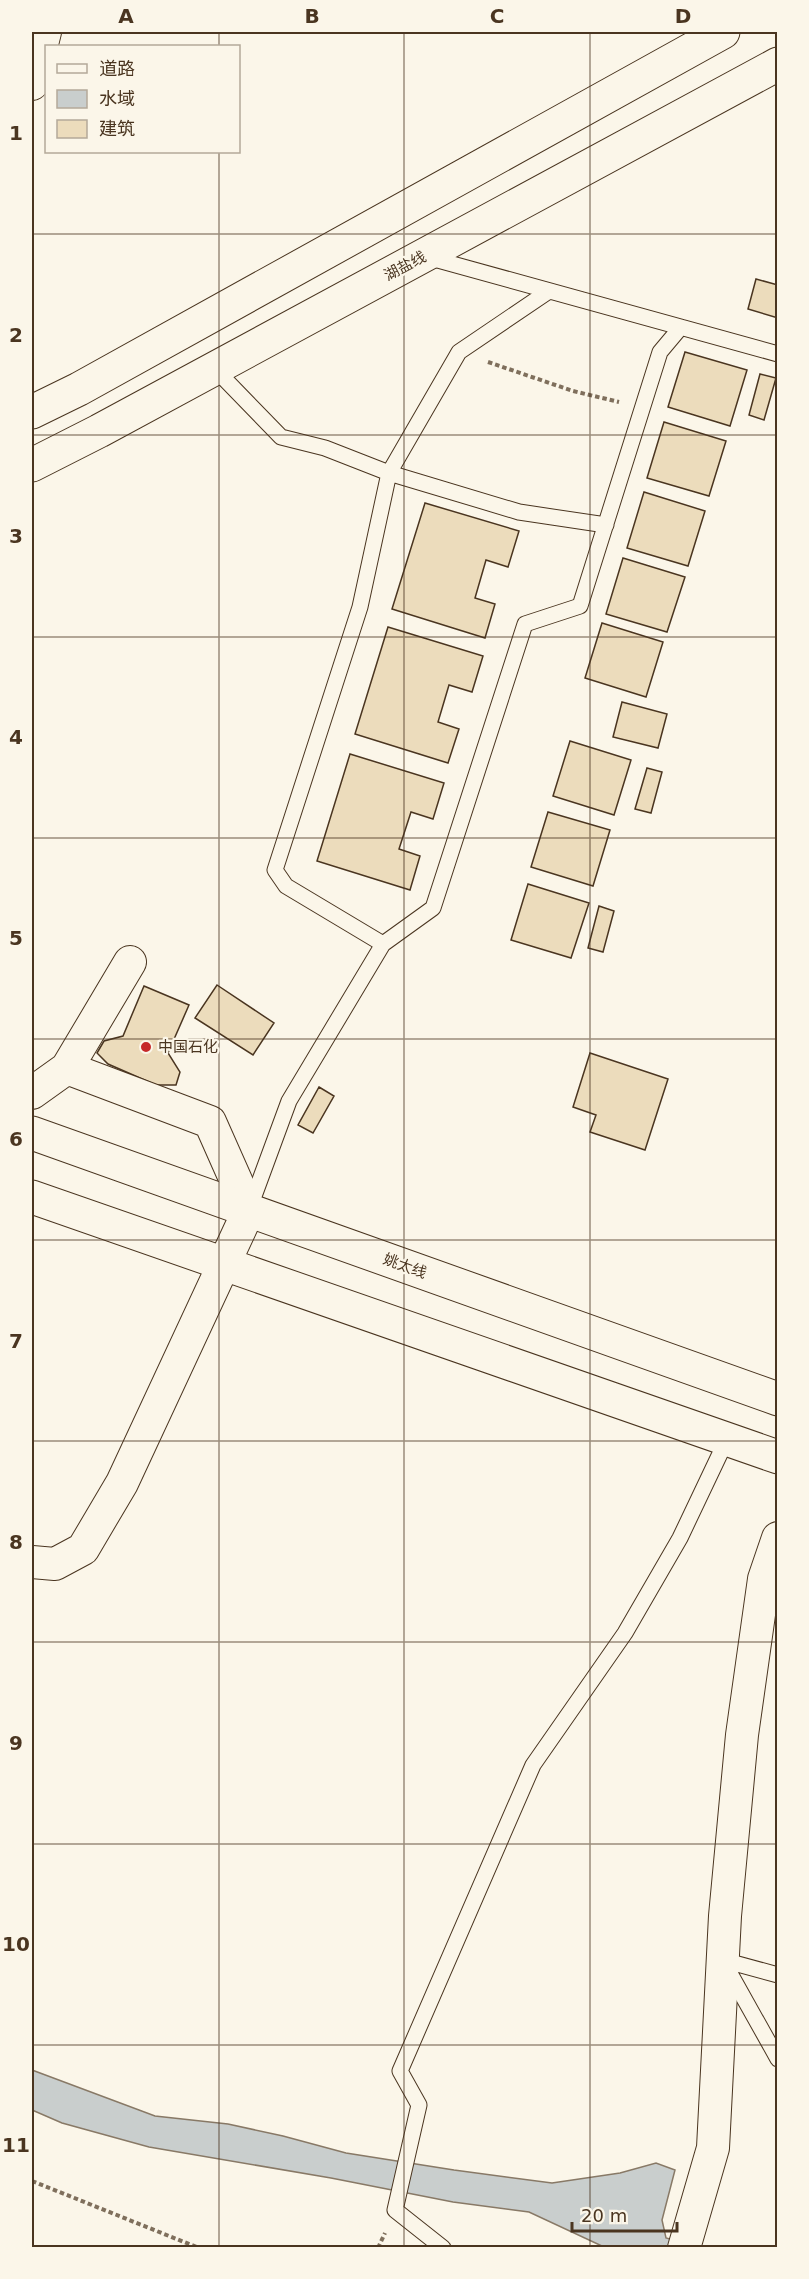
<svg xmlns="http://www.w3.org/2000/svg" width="809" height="2279" font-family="'DejaVu Sans','Noto Sans SC',sans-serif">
	<rect width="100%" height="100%" fill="#fbf6e9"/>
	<!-- water -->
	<path fill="#c9cecd" stroke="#887966" stroke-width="1.5" d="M32,2070L155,2116L228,2124L283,2136L346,2153L454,2170L552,2183L620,2173L656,2163L675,2170L662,2220L666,2238L699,2247H604L529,2212L453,2202L331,2178L149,2147L62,2123L32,2110Z"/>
	<!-- building -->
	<path fill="#ecdcbc" stroke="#4a3520" stroke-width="1.5" d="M756,279L778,285V318L748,309Z
		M685,352L747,370L730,426L668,407Z
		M760,374L776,378L764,420L749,415Z
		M664,422L726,441L709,496L647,478Z
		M644,492L705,511L688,566L627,548Z
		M425,503L519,531L508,567L486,560L475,598L495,604L485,638L392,609Z
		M623,558L685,577L667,632L606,614Z
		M602,623L663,642L646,697L585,678Z
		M388,627L483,656L472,692L449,685L438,722L459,729L448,763L355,734Z
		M622,702L667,714L658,748L613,737Z
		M570,741L631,760L614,815L553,796Z
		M350,754L444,783L433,819L411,812L399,849L420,856L410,890L317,861Z
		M647,768L662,772L651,813L635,809Z
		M548,812L610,830L593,886L531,867Z
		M528,884L589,903L571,958L511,940Z
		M599,906L614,911L603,952L588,948Z
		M217,985L274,1023L253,1055L195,1018Z
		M144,986L189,1005L168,1053L180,1072L176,1085H156L108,1064L97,1053L104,1041L123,1036Z
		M590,1053L668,1079L645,1150L590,1132L596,1115L573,1107Z
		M319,1087L334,1096L313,1133L298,1125Z"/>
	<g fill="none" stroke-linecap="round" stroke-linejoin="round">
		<!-- lane casing -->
		<g stroke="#4a3520" stroke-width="17">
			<path id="lane" d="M427,257L778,354
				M214,368L281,437L325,448L389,473L519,512L606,525
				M383,944L286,886L275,870L360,607L389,473L459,352L549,291
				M250,1207L289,1101L383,944L433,908L525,624L580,606L660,352L681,327
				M723,1960L778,1975
				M727,1968L778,2059
				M443,2248L395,2210L419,2105L400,2071L533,1765L625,1633L680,1538L727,1439"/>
		</g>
		<!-- street casing -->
		<g stroke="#4a3520" stroke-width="34">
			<path id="street" d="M32,84L45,32
				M67,1068L130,962
				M32,1093L67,1068L210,1122L249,1210L122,1483L83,1549L55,1564L32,1562
				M684,2248L713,2148L725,1916L742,1735L764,1579L778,1538"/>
		</g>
		<!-- secondary casing -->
		<g stroke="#4a3520" stroke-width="35">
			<path id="secondary" d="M32,1133L778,1399
				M32,1197L778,1457"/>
		</g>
		<!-- primary casing -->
		<g stroke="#4a3520" stroke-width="35">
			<path id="primary" d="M32,412L79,389L723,32
				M32,465L99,431L778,64"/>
		</g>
		<!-- path -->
		<path stroke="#7f6f5c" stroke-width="4" stroke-dasharray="4.5 3" stroke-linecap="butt" d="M488,362L573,391L619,402
			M32,2181L199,2248
			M378,2248L385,2233"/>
		<!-- lane -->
		<use href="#lane" stroke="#fbf6e9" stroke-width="15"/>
		<!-- street -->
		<use href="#street" stroke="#fbf6e9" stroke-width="32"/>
		<!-- secondary -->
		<use href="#secondary" stroke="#fbf6e9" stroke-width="33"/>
		<!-- primary -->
		<use href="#primary" stroke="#fbf6e9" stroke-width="33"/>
	</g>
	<!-- grid -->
	<path fill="none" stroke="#4a3520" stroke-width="1.5" stroke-opacity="0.55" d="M219,32V46M404,32V2248M590,32V2248M219,152V2248M32,234H778M32,435H778M32,637H778M32,838H778M32,1039H778M32,1240H778M32,1441H778M32,1642H778M32,1844H778M32,2045H778"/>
	<!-- markers -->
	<circle fill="#c62828" stroke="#fbf6e9" stroke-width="2" cx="146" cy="1047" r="6"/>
	<g text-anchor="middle" stroke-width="4.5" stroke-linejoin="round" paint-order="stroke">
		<!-- street labels -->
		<g font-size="15" fill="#4a3520" stroke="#fbf6e9">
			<text transform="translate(405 266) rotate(-28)" y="5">湖盐线</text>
			<text transform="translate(405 1266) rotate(20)" y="5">姚太线</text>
		</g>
		<!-- poi labels -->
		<g font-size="15" fill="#4a3520" stroke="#fbf6e9" text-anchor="start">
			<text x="158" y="1052">中国石化</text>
		</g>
	</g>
	<!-- border -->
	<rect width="809" height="2279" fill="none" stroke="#fbf6e9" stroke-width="66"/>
	<!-- legend -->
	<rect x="45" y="45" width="195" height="108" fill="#fbf6e9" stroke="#b4a999" stroke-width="1.5"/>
	<rect x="57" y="64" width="30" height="9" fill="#fbf6e9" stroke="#b4a999" stroke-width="1.5"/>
	<text x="99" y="75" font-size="18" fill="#4a3520">道路</text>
	<rect x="57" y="90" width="30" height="18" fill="#c9cecd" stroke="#b4a999" stroke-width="1.5"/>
	<text x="99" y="105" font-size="18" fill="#4a3520">水域</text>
	<rect x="57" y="120" width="30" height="18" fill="#ecdcbc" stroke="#b4a999" stroke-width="1.5"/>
	<text x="99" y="135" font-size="18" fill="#4a3520">建筑</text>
	<!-- scale -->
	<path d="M572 2222v9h105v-9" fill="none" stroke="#4a3520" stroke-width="3"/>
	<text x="581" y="2222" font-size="18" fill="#4a3520" stroke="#fbf6e9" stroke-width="4.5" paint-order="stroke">20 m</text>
	<rect x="33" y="33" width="743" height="2213" fill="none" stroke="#4a3520" stroke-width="2"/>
	<g font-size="20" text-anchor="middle" font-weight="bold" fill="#4a3520">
		<text x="126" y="23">A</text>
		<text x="312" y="23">B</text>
		<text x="497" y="23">C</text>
		<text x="683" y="23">D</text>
		<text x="16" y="140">1</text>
		<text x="16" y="342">2</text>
		<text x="16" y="543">3</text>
		<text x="16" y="744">4</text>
		<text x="16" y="945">5</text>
		<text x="16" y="1146">6</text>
		<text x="16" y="1348">7</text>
		<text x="16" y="1549">8</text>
		<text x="16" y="1750">9</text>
		<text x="16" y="1951">10</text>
		<text x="16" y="2152">11</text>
	</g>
</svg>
